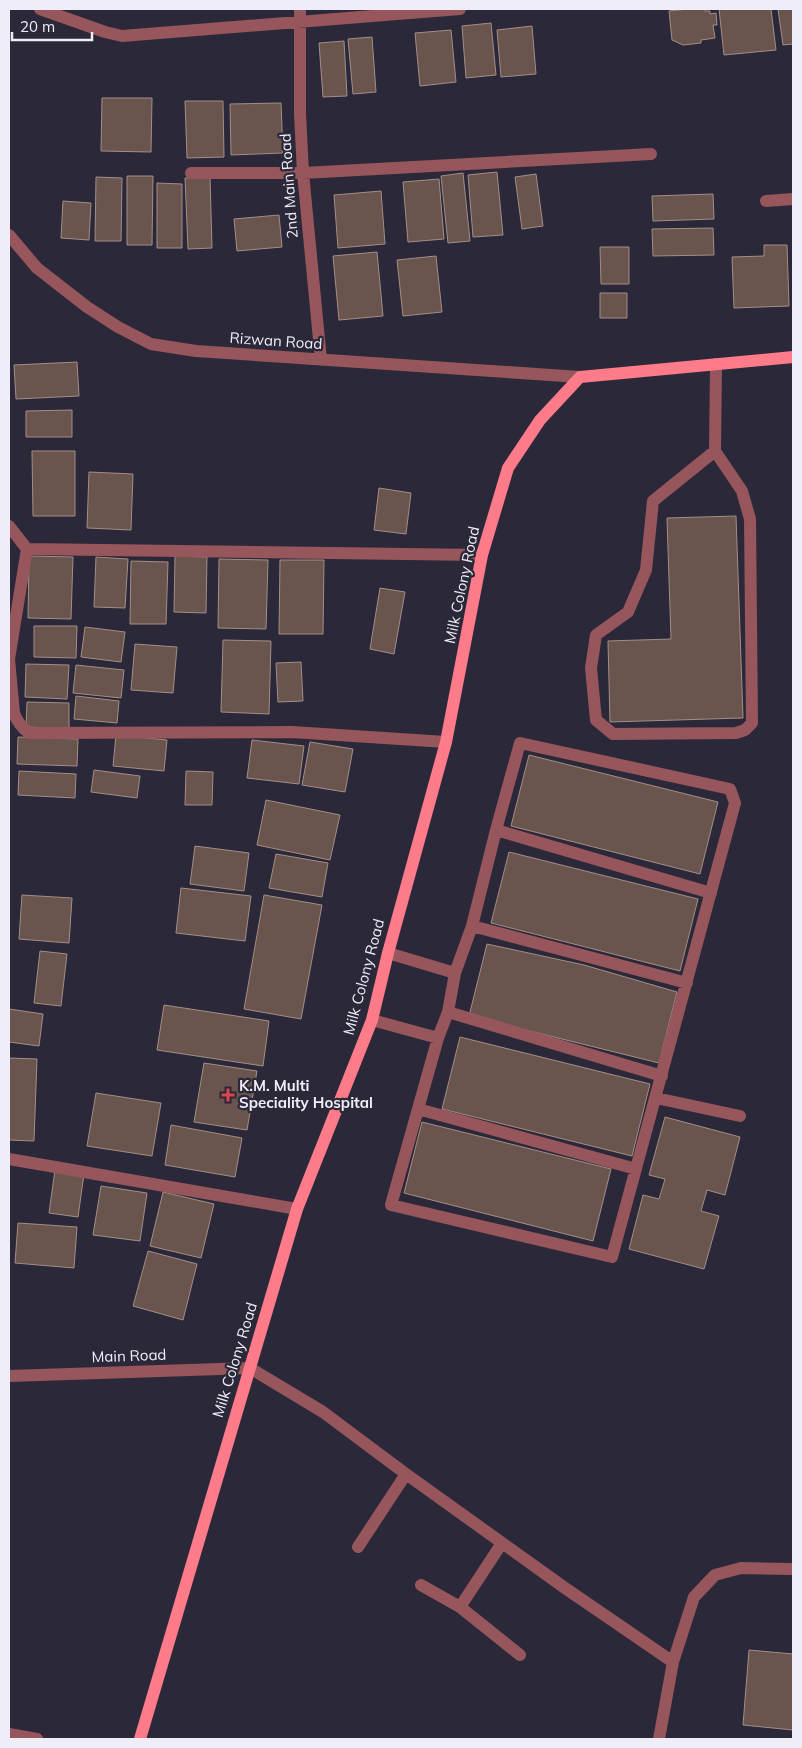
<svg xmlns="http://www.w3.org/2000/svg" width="802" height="1748" font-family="Mulish,sans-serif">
	<rect width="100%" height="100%" fill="#2b2939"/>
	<!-- building -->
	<path fill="#69554e" stroke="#a48e87" d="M688,9H705V11H710V14L716,13L717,25H713L715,38L701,40V43L683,45L672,40L669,11Z
		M719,9H771L776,50L724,55Z
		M778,9H793V44L783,45Z
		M491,23L496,75L466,78L462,26Z
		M532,26L536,74L501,77L497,30Z
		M451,30L456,82L420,86L415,33Z
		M372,37L376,92L353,94L348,39Z
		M344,41L347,96L323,97L319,43Z
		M102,98H152L151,152L101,151Z
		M185,101H223L224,157L187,158Z
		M281,103L283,153L231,155L230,104Z
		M497,172L503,235L473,237L468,175Z
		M463,173L470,241L448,243L441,176Z
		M536,174L543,226L522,229L515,177Z
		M127,176H153L152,245H127Z
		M96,177L122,178L121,241H95Z
		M210,177L212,248L188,249L185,178Z
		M439,179L444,239L408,242L403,182Z
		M157,183L182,184V248H157Z
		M381,191L385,244L338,248L334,195Z
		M713,194L714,219L653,221L652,196Z
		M63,201L91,203L89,240L61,238Z
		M279,215L282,247L237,251L234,219Z
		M713,228L714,255L653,256L652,229Z
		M764,245H787L789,306L734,308L732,257L764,256Z
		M600,247H629V284H601Z
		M377,252L383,316L339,320L333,256Z
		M436,256L442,312L403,316L397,260Z
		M600,293H627V318H600Z
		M77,362L79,396L16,399L14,365Z
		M72,410V437H26V411Z
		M32,451H75V516H33Z
		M89,472L133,474L131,530L87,528Z
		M379,488L411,493L406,534L374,530Z
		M736,516L743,718L610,722L608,641L671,639L667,518Z
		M29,556L73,557L71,619L28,618Z
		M175,556L207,557L206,613L174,612Z
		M96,557L128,559L125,608L94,607Z
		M219,559L268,560L266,629L218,628Z
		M280,560H324L323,634H279Z
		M131,561L168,562L166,624H130Z
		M380,588L405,592L394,654L370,649Z
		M34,626H77L76,658L34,657Z
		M85,627L125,632L121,662L81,657Z
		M223,640L271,641L269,714L221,712Z
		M135,644L177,647L173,693L131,690Z
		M301,662L303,701L278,702L276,663Z
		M26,664L69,665L67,699L25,697Z
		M76,665L124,670L121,698L73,693Z
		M76,696L119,701L117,723L74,719Z
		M27,702L69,703V729L26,727Z
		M116,735L167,740L164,771L113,766Z
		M18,737L78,739L77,766L17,764Z
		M252,740L304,746L299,784L247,778Z
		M310,742L353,749L345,792L302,785Z
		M529,755L718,802L700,874L511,826Z
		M94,770L140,776L137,798L91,792Z
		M19,771L76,774L75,798L18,795Z
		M186,771L213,772L212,805H185Z
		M266,800L340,815L330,860L257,845Z
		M195,846L249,853L244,891L190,884Z
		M509,852L698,899L680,971L491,923Z
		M276,854L328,863L322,897L269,888Z
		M181,888L251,896L245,941L176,933Z
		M22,895L72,898L69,943L19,939Z
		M264,895L322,905L301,1019L244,1009Z
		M487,944L584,965L677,992L659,1063L469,1016Z
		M40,951L67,954L61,1006L34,1003Z
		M164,1005L269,1021L263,1066L157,1050Z
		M9,1009L43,1014L39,1046L9,1042Z
		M460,1037L650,1084L632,1156L442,1109Z
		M9,1058L37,1059L34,1141L9,1140Z
		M204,1063L257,1071L247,1130L194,1122Z
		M96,1093L161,1103L152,1156L87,1146Z
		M665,1117L740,1137L725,1195L707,1190L701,1211L719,1216L704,1269L629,1249L643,1195L659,1199L665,1179L649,1175Z
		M422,1122L611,1169L593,1241L404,1193Z
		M171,1125L242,1138L235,1177L165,1165Z
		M55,1170L84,1174L78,1217L49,1213Z
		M101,1186L147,1193L140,1241L93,1235Z
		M163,1192L214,1204L201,1258L150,1246Z
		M18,1223L77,1227L74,1268L15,1263Z
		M148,1251L197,1264L183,1320L133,1306Z
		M749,1650L793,1654V1730L743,1725Z"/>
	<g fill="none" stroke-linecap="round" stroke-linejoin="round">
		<!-- minor -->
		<path stroke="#96565c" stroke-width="12" d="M40,9L105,32L122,36L460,9
			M300,9V114L303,173L321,360
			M191,173H303L651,154
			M766,201L793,199
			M9,235L37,268L87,307L118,327L151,344L196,351L580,377
			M715,451L653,501L646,570L628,612L596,635L591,668L596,720L613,734L736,733L745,730L752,723L750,519L742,491L715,451L716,364
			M9,526L27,549L482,555
			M27,549L9,659L14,713C17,722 21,727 29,733L292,732L446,742
			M520,743L730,789L735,803L612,1257L391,1205L438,1038L448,1012L455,973L472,926L496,830Z
			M496,830L711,893
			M472,926L687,983
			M388,953L455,973
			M448,1012L662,1076
			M372,1020L438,1038
			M656,1098L740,1116
			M418,1109L636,1169
			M9,1159L297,1209
			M9,1376L250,1368L323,1412L406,1474L565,1588L673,1662
			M358,1547L406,1474
			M421,1585L460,1607L520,1655
			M460,1607L502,1543
			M9,1734L37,1739
			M659,1739L673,1662L694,1597L715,1575L741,1568L793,1569"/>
		<!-- major -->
		<path stroke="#fe7b8a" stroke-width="12" d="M140,1739L297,1209L372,1020L388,953L446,742L482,555L508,468L540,420L580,377L793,357"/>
	</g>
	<!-- markers -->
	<path fill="#e0444e" stroke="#2b2939" stroke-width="2" d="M225.5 1087.5h5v5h5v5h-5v5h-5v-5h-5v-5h5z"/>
	<g text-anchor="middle" stroke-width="4.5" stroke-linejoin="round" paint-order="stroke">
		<!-- street labels -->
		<g font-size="15" fill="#eeedf8" stroke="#2b2939">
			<text transform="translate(289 186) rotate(-94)" y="5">2nd Main Road</text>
			<text transform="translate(276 341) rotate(4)" y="5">Rizwan Road</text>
			<text transform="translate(462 585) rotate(-78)" y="5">Milk Colony Road</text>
			<text transform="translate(364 977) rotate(-75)" y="5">Milk Colony Road</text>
			<text transform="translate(129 1356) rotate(-2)" y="5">Main Road</text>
			<text transform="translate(235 1360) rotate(-73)" y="5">Milk Colony Road</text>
		</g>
		<!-- poi labels -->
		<g font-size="15" font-weight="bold" fill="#eeedf8" stroke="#2b2939" text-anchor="start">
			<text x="239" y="1091">K.M. Multi<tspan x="239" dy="17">Speciality Hospital</tspan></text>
		</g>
	</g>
	<!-- border -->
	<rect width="802" height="1748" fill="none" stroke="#eeedf8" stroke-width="20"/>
	<!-- scale -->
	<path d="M12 32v8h80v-8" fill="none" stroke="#eeedf8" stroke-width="2.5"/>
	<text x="20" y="32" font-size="15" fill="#eeedf8" stroke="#2b2939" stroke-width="4" paint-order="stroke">20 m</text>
</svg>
